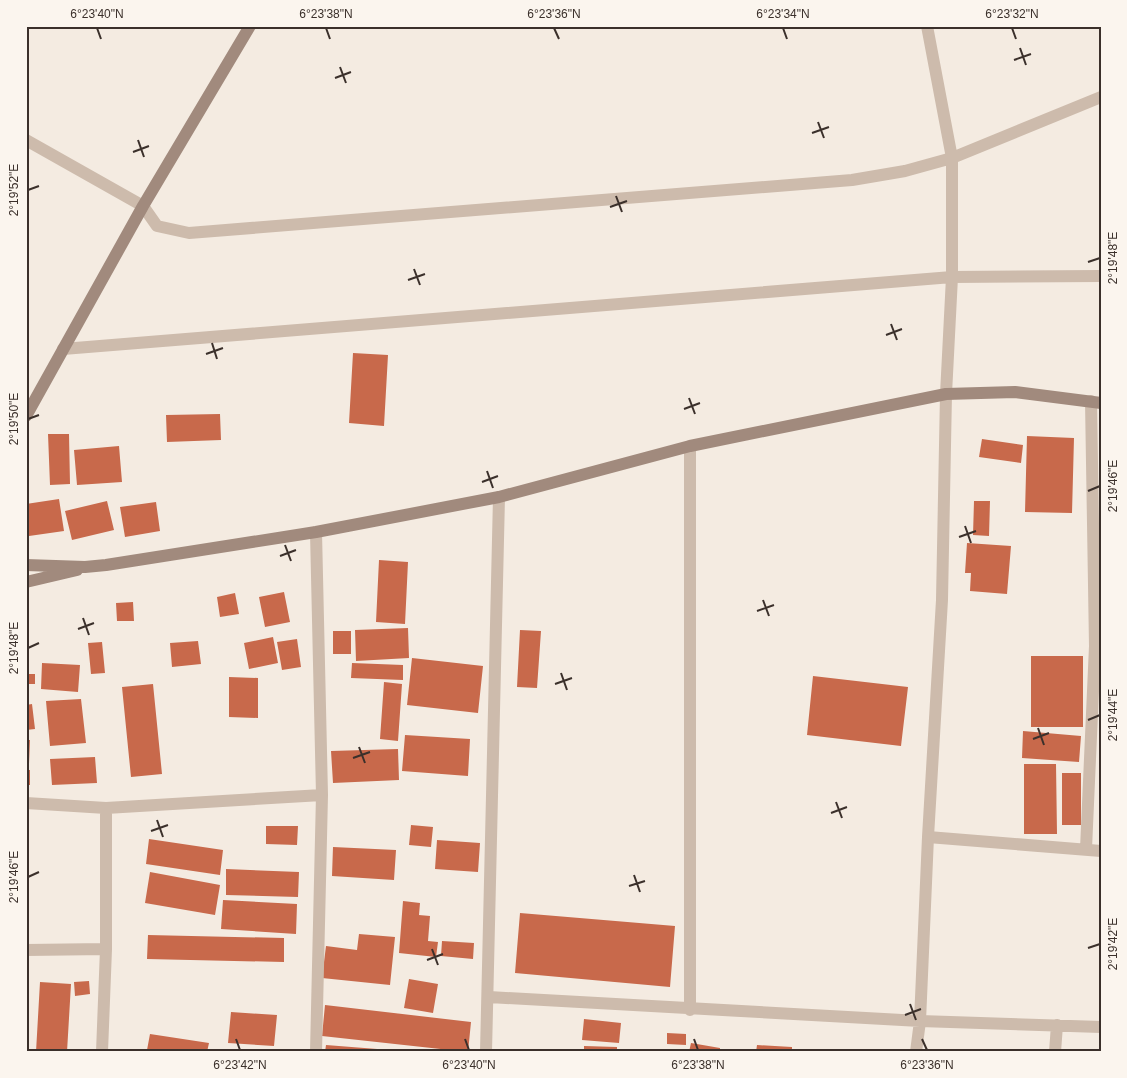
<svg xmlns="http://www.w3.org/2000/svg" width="1127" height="1078" font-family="Arial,sans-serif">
	<rect width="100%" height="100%" fill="#f4ebe1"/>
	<!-- building -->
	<path fill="#c8694b" d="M353,353L388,355L384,426L349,423Z
		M220,414L221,440L167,442L166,415Z
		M48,434H69L70,484L50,485Z
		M1027,436L1074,438L1072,513L1025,512Z
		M982,439L1023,445L1021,463L979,457Z
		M119,446L122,482L77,485L74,450Z
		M59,499L64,531L29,536L26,504Z
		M107,501L114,530L72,540L65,511Z
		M974,501H990L989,536L973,535Z
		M156,502L160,531L125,537L120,507Z
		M967,543L1011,546L1007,594L970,591L971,573H965Z
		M379,560L408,562L405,624L376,622Z
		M284,592L290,622L265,627L259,597Z
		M235,593L239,614L220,617L217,597Z
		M133,602L134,621H117L116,603Z
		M408,628L409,658L356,661L355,630Z
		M520,630L541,631L537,688L517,687Z
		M333,631H351V654H333Z
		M273,637L278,663L249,669L244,643Z
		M297,639L301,667L282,670L277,642Z
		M198,641L201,664L172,667L170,643Z
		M102,642L105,673L91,674L88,643Z
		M1031,656H1083V727H1031Z
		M412,658L483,666L478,713L407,705Z
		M42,663L80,665L78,692L41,689Z
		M352,663L403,665V680L351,678Z
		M26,674H35V684H26Z
		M813,676L908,687L901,746L807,735Z
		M229,677L258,678V718L229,717Z
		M384,682L402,684L398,741L380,739Z
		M153,684L162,774L131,777L122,687Z
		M81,699L86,743L50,746L46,701Z
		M32,704L35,729L26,730V705Z
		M1023,731L1081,736L1079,762L1022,758Z
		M405,735L470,739L468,776L402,771Z
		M26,740H30L29,764H26Z
		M398,749L399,780L333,783L331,751Z
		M95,757L97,783L52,785L50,759Z
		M1024,764H1056L1057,834H1024Z
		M26,770H30V785H26Z
		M1062,773H1081V825H1062Z
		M411,825L433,827L431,847L409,845Z
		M266,826H298L297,845L266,844Z
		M149,839L223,850L220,875L146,864Z
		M437,840L480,843L478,872L435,869Z
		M333,847L396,850L394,880L332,876Z
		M226,869L299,872L298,897L226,895Z
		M150,872L220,885L215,915L145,903Z
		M223,900L297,904L296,934L221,929Z
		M403,901L420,903L419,915L430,916L428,941L438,942L436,957L399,953Z
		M520,913L675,926L670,987L515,973Z
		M359,934L395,937L390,985L322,978L326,946L357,950Z
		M148,935L284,938V962L147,959Z
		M442,941L474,943L473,959L441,956Z
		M409,979L438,984L433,1013L404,1008Z
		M89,981L90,994L75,996L74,982Z
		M40,982L71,984L67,1052H36Z
		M325,1005L471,1022L468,1052L322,1036Z
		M231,1012L277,1015L274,1046L228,1043Z
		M584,1019L621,1023L619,1043L582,1040Z
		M667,1033L686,1034V1045L667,1044Z
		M150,1034L209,1043L207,1052L147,1050Z
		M691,1043L720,1048V1052H689Z
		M326,1045L390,1050V1052H325Z
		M757,1045L792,1047V1052H756Z
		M584,1046L617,1047V1052H584Z"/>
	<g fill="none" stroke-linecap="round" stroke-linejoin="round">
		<!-- minor -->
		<path stroke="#cdbbac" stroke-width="12" d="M26,140L143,206L157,226L189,233L852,180L905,171L952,158L1101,97
			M63,349L952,277L1101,276
			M690,446V1010
			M26,803L106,808L322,795
			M928,837L1101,851
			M1086,849L1095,646L1091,401
			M26,950L106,949
			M489,997L920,1021L1101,1027
			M102,1052L106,949V808
			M316,1052L322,795L316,532
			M486,1052L499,497
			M916,1052L920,1021L928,837L942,600L946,394L952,277V158L927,26
			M1055,1052L1057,1025"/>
		<!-- secondary -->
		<path stroke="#a18a7d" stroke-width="12" d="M26,416L143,206L250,26
			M26,565L85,567L106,565L316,532L499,497L690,446L946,394L1015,392L1101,403
			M26,582L77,570"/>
	</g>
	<!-- ticks -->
	<path fill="none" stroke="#3b302b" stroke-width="2" d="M97,28L101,39M326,28L330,39M554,28L559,39M783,28L787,39M1012,28L1016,39M1020,48L1026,65M1014,60L1031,54M340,67L346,83M335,78L351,72M818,122L824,138M812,133L829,127M138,140L144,157M133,152L149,146M28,190L39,186M616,196L622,212M610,207L627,201M1088,262L1100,258M414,269L420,285M408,280L425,274M891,324L897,340M886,335L902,329M212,343L217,359M206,354L223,348M689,398L695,414M684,409L700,403M28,419L39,415M487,471L493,488M482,482L498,476M1088,491L1100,486M965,526L971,543M959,537L976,531M285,545L291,561M280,556L296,550M763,600L769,616M757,611L774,605M83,618L89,635M78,629L94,623M28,648L39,643M561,673L567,690M555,684L572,678M1088,720L1100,715M1038,728L1044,745M1033,739L1049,733M359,747L365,763M353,758L370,752M836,802L842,818M831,813L847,807M157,820L163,837M151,831L168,825M634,875L640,892M28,877L39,872M629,886L645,881M1088,948L1100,944M432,949L438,965M427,960L443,954M910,1004L916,1020M905,1015L921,1009M236,1039L240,1050M465,1039L469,1050M694,1039L698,1050M922,1039L927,1050"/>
	<!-- border -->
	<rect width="1127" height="1078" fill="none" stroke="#fbf5ee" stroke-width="55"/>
	<rect x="28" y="28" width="1072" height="1022" fill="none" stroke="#3b302b" stroke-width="2"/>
	<g font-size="12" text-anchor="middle" fill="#3b302b">
		<text x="97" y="18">6°23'40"N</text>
		<text x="326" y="18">6°23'38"N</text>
		<text x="554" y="18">6°23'36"N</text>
		<text x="783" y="18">6°23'34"N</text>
		<text x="1012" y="18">6°23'32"N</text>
		<text transform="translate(14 190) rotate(-90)" y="4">2°19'52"E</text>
		<text transform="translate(1113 258) rotate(-90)" y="4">2°19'48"E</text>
		<text transform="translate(14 419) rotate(-90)" y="4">2°19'50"E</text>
		<text transform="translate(1113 486) rotate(-90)" y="4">2°19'46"E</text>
		<text transform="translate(14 648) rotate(-90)" y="4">2°19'48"E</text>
		<text transform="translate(1113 715) rotate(-90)" y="4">2°19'44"E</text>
		<text transform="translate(14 877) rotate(-90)" y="4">2°19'46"E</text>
		<text transform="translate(1113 944) rotate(-90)" y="4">2°19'42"E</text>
		<text x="240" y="1069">6°23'42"N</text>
		<text x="469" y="1069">6°23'40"N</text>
		<text x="698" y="1069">6°23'38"N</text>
		<text x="927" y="1069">6°23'36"N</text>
	</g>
</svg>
